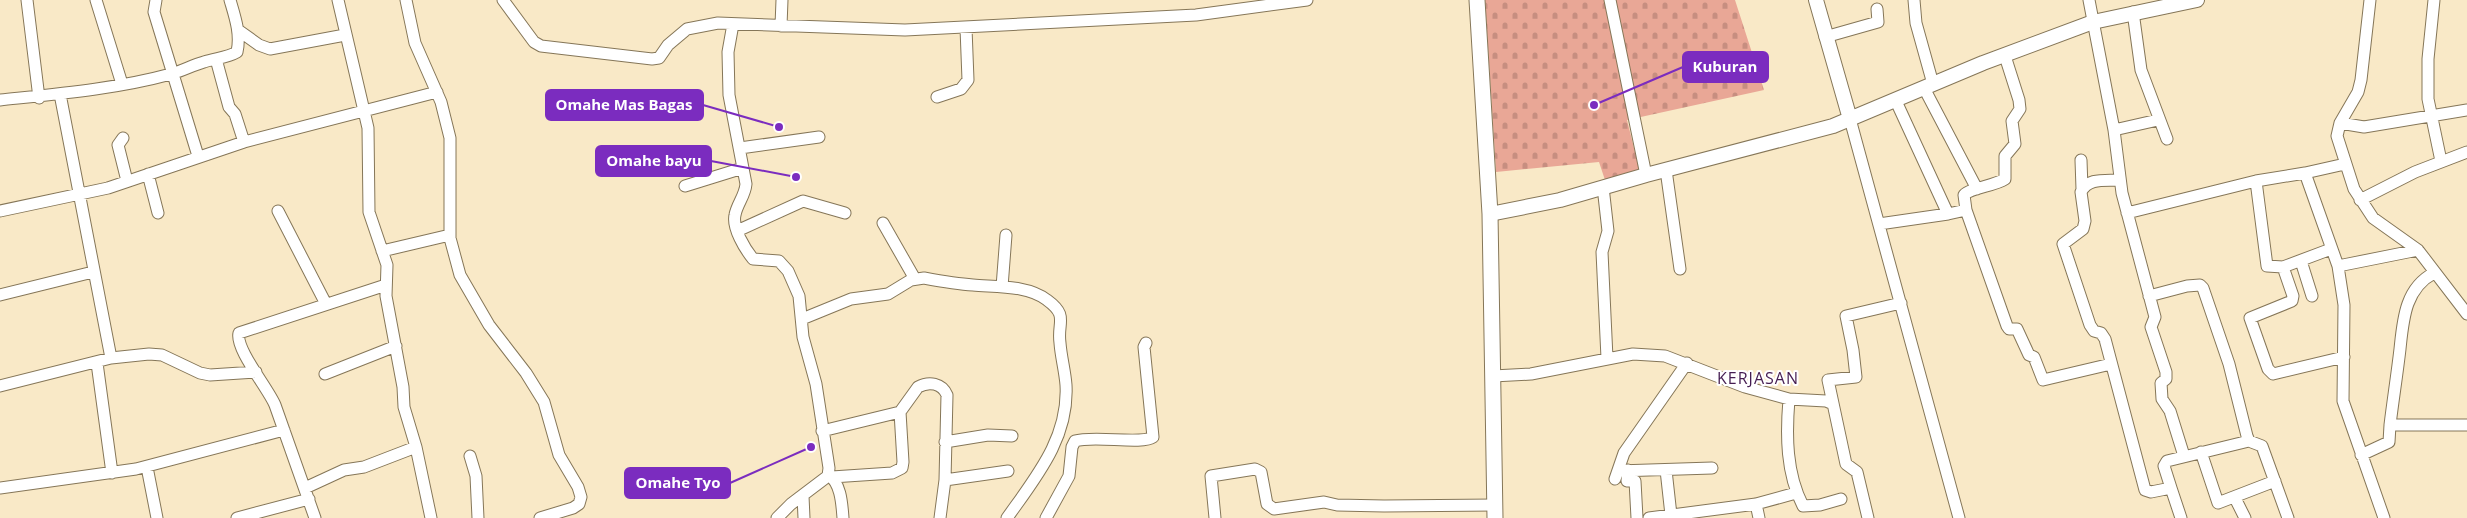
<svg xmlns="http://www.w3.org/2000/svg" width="2467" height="518" font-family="'Open Sans',sans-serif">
	<defs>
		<pattern id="cemetery-stones" width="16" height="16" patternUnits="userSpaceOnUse" patternTransform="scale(1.25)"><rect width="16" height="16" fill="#e9a796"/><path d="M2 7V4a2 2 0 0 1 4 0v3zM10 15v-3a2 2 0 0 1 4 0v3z" fill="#c78e80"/></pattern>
	</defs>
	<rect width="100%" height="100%" fill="#f9e9c7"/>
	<!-- cemetery -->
	<path fill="url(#cemetery-stones)" d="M1485,0H1735L1764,90L1627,120L1641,176L1607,186L1599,162L1496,172Z"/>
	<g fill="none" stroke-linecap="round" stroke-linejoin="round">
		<!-- minor casing -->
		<g stroke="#857658" stroke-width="13">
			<path id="minor" d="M27,0L39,98
				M96,0L122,84
				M156,0L154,12L198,156
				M338,0L368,128L369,212L387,265L386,296L403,387L404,407L416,447L431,518
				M406,0L415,43L441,102L450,138V238L460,275L489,325L526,373L544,402L559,455L578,487L581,497L579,504L573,508L540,518
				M503,0L534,42L541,46L652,59L659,58L668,45L687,29L718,23L905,30L1196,15L1307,0
				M1610,0L1646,175
				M1914,0L1916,23L1933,84
				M2089,0L2114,130L2122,193L2155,317L2151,327L2166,372V379L2161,383L2162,399L2170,411L2184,456
				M2370,0L2361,80L2358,92L2340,123L2337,136L2354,189L2373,218L2418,250L2467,314
				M2434,0L2428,59V99L2441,161
				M2133,12L2141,70L2167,139
				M733,24L728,52L729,95L746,184C745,196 737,204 735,215C732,228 745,249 753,259L779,261L788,271L799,296L803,337L816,384L829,468L828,476L791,504L777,518
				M781,26L782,0
				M238,30L259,45L270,49L345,35
				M1825,37L1878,22L1877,9
				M2005,56L2019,100L2020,109L2012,121L2015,144L2005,156V179C1994,186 1970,188 1964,195L1966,210L2007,326L2009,329H2017L2029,355L2034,357L2043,380L2111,364
				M216,59L229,107L235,114L244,142
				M1924,88L1977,189
				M60,94L111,358
				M937,97L961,89L968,80L966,28
				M1895,99L1948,214L1966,210
				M0,100C57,94 116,89 171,74C182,71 193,65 204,62C215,58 227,58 237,52C241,34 235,17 230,0
				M1850,119L1959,518
				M2340,123L2364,127L2467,110
				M2114,130L2158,120
				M123,138L118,145L127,181
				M740,148L819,137
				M2081,160L2082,189
				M1666,170L1680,269
				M2305,173L2345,164
				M148,174L158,213
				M2120,180C2106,181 2088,177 2081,192L2085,221L2083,229L2063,244L2090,325L2094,331L2101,333L2105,339L2145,490L2151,492L2171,488L2181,518
				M2256,181L2267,266L2283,267L2331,249
				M685,186L743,168
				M1603,187L1608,231L1602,252L1607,358
				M2360,200L2415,172L2467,152
				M0,211L108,188L244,142L437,92
				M278,211L326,304
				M2127,213L2256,181L2305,173L2338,266L2418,250
				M883,223L915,279
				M1879,224L1948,214
				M737,231L803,201L845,213
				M382,251L450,235
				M2301,261L2312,296
				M2338,266L2344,305L2343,401L2384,518
				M2283,267L2293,296L2292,301L2250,318L2268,369L2273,374L2344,357
				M1002,287L1006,235
				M0,295L93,272
				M2149,296L2187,286L2200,285L2203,288L2229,364L2247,436L2249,441L2262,446L2288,518
				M802,319L851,299L888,294L911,280L924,278C940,281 956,284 973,285C996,287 1028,285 1047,300C1069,316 1057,322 1060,343C1061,357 1065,371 1066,385C1069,438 1036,477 1007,518
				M97,363L112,473
				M325,374L396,346
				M1493,376L1531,374L1633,354L1665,356L1745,387L1789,399L1826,401L1833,404
				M0,386L111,358L149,354L162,355L200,373L210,375L256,372
				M1789,399C1786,435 1786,473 1803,506L1820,505L1841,499
				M2390,425C2393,400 2397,375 2400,349C2403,320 2405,288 2434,273
				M822,431L900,412
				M945,442L988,435L1012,436
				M2201,452L2218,503L2275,481
				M2361,455L2389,442L2390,425H2467
				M470,456L476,476L478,518
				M147,467L157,518
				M1628,470L1627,481H1635L1637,518
				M1666,470L1671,515
				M1618,471L1712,468
				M828,475C841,482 842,505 843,518
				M832,477L892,473L902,468L903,462L900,412L918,387C929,381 942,383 947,395L945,480L940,518
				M1615,479L1624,453L1687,363
				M945,480L1008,471
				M0,488L136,469L284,430
				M305,488L344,470L364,467L416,447
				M2171,488L2164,466L2167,461L2249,441
				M803,496L804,518
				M2235,498L2245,518
				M1756,504L1759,518
				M237,518L309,499
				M315,518L275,405C268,388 235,349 239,333L386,285
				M1046,518L1069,476L1072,447L1075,441C1094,435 1142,445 1153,437L1144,347L1146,343
				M1215,518L1211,476L1255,469L1261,472L1267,504L1274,509L1324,502L1337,505L1384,506L1495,505
				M1649,518L1756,504L1796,493
				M1868,518L1857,472L1846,464L1828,380L1856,377L1853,350L1846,316L1901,303"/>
		</g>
		<!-- tertiary casing -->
		<g stroke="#857658" stroke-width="16">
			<path id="tertiary" d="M1816,0L1850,119
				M1490,214L1560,200L1646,175L1833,126L1983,63L2093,22L2197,0"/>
		</g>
		<!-- secondary casing -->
		<g stroke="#857658" stroke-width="17">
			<path id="secondary" d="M1477,0L1490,214L1495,518"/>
		</g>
		<!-- minor -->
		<use href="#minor" stroke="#fff" stroke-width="11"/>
		<!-- tertiary -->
		<use href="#tertiary" stroke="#fff" stroke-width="14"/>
		<!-- secondary -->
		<use href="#secondary" stroke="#fff" stroke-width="15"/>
	</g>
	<g text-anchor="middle" stroke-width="4" stroke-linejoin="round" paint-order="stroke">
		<!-- quarter labels -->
		<g font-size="16" letter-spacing="1" fill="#451d52" stroke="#fff">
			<text x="1758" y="384">KERJASAN</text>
		</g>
	</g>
	<!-- callouts -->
	<path fill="none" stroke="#7b2cbf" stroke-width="2" d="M1594 105L1683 67M779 127L703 105M796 177L711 161M811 447L730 483"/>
	<g fill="#7b2cbf" stroke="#fff" stroke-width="2">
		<circle cx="1594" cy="105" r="5"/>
		<circle cx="779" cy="127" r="5"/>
		<circle cx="796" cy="177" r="5"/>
		<circle cx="811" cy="447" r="5"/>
	</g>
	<g fill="#7b2cbf" stroke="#7b2cbf" stroke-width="2">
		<rect x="1683" y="52" width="85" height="30" rx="5"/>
		<rect x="546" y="90" width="157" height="30" rx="5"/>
		<rect x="596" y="146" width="115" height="30" rx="5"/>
		<rect x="625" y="468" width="105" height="30" rx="5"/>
	</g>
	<g font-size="15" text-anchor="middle" font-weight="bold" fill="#fff">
		<text x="1725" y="72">Kuburan</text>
		<text x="624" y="110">Omahe Mas Bagas</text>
		<text x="654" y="166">Omahe bayu</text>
		<text x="678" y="488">Omahe Tyo</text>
	</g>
</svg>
